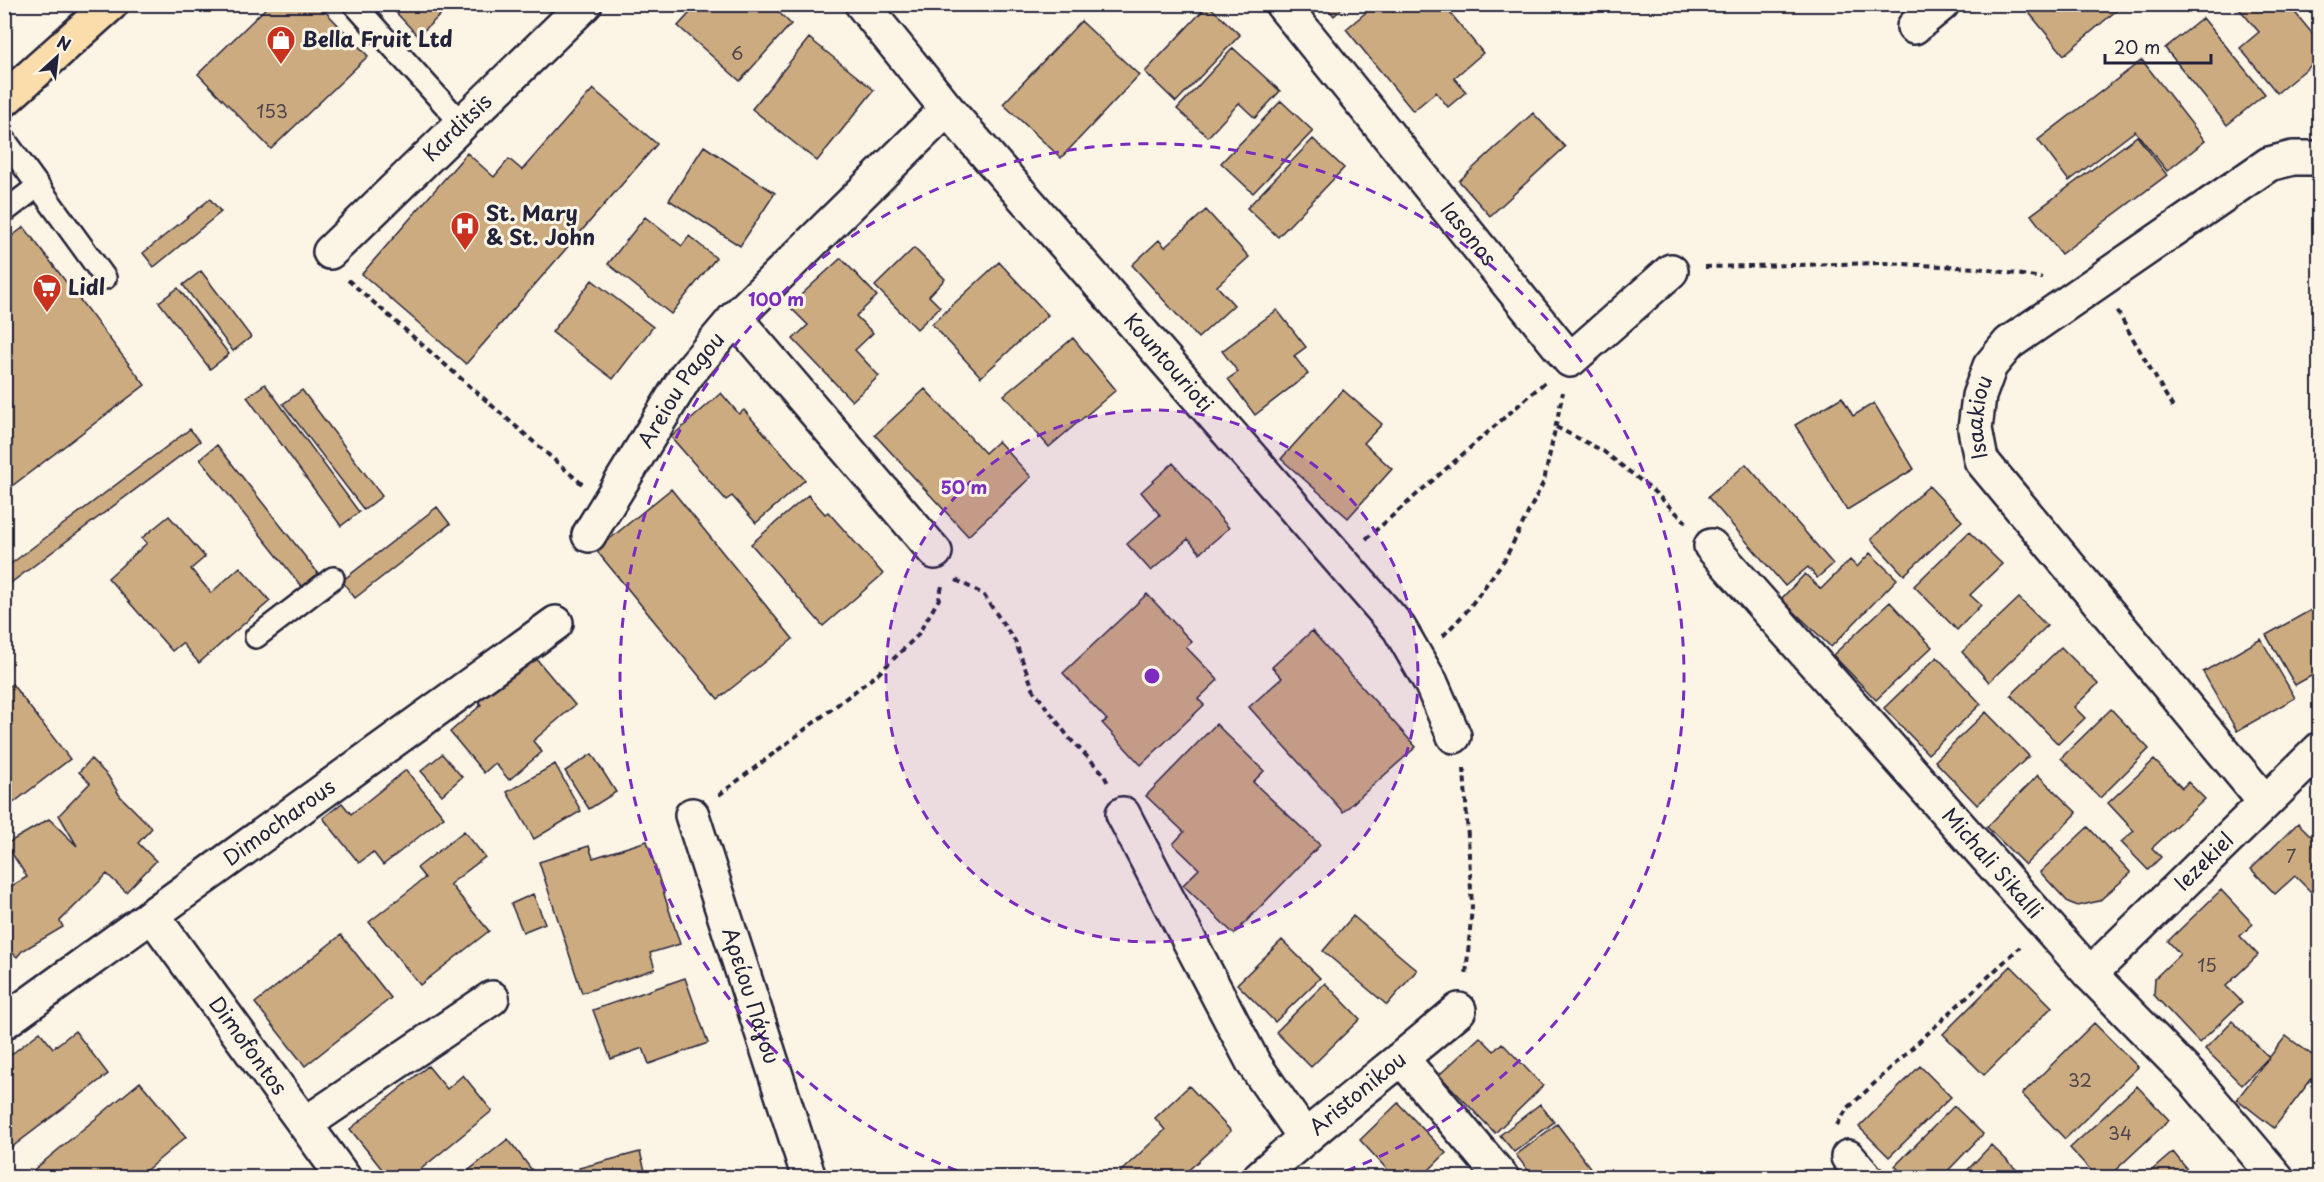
<svg xmlns="http://www.w3.org/2000/svg" width="2324" height="1182" font-family="'Playpen Sans',sans-serif">
	<rect width="100%" height="100%" fill="#fcf5e5"/>
	<filter id="ink" filterUnits="userSpaceOnUse"><feTurbulence type="fractalNoise" baseFrequency=".0167" numOctaves="2"/><feDisplacementMap in="SourceGraphic" scale="12" xChannelSelector="R" yChannelSelector="G"/><feConvolveMatrix kernelMatrix="1 2 1 2 8 2 1 2 1" color-interpolation-filters="sRGB"/></filter>
	<g filter="url(#ink)">
		<!-- building -->
		<path fill="#cdab80" stroke="#22223b" stroke-width="1.5" d="M270,4H318L368,56L271,149L198,74Z
			M388,4H452L418,36Z
			M698,4H770L791,24L740,81L678,26Z
			M1324,4H1347L1334,16Z
			M1376,4H1387L1393,12L1402,4H1443L1483,53L1454,78L1466,92L1448,107L1436,92L1413,111L1346,29Z
			M2029,4H2124L2064,55L2025,8Z
			M2235,4H2288L2320,43V58L2277,93L2240,48L2259,32Z
			M1208,5L1240,35L1176,102L1145,72Z
			M2203,18L2265,94L2227,125L2165,48Z
			M1081,21L1139,75L1061,158L1003,104Z
			M809,38L874,90L817,161L752,109Z
			M1233,48L1280,91L1255,118L1239,103L1208,137L1177,109Z
			M2142,60L2205,141L2167,171L2135,131L2069,181L2038,140Z
			M593,89L657,144L466,364L362,274L467,153L494,177L509,159L522,170Z
			M1281,101L1313,131L1253,193L1221,163Z
			M1533,113L1565,147L1490,216L1459,181Z
			M2137,136L2167,175L2061,254L2031,215Z
			M1313,139L1344,168L1278,237L1247,208Z
			M704,146L775,193L740,246L669,200Z
			M210,199L221,212L154,267L143,253Z
			M1206,210L1249,257L1217,286L1234,305L1198,338L1132,265L1159,240L1165,247Z
			M645,217L682,246L689,236L716,258L671,314L608,264Z
			M24,227L145,385L4,492V242Z
			M914,248L945,279L929,296L940,307L917,329L875,286Z
			M841,258L877,296L856,316L873,333L855,350L879,376L852,401L793,339L808,325L789,306Z
			M999,262L1048,315L981,377L932,324Z
			M201,271L251,337L233,351L183,285Z
			M592,280L653,327L613,379L552,332Z
			M178,288L229,354L210,369L159,302Z
			M1277,310L1306,347L1294,356L1308,374L1255,415L1228,379L1238,372L1222,351Z
			M1073,338L1116,390L1049,447L1004,395Z
			M265,384L359,512L341,526L247,397Z
			M925,389L985,453L998,441L1031,477L968,536L875,435Z
			M302,390L382,496L364,510L283,404Z
			M1343,390L1382,424L1364,443L1392,469L1348,518L1281,459Z
			M721,393L739,414L744,410L805,480L756,523L732,496L726,500L671,437Z
			M1842,397L1853,416L1874,403L1914,469L1847,510L1795,425Z
			M190,429L200,441L4,588V569Z
			M217,445L318,573L302,587L200,459Z
			M1173,463L1229,528L1200,553L1188,539L1151,571L1127,544L1160,515L1141,492Z
			M1746,464L1833,564L1817,578L1808,567L1785,586L1708,497Z
			M1929,486L1962,521L1904,575L1871,539Z
			M671,489L793,639L718,699L596,550Z
			M808,495L825,514L828,512L883,574L823,626L751,544Z
			M437,507L450,524L355,598L342,581Z
			M169,516L205,557L191,569L211,593L240,567L270,601L199,663L182,643L172,651L108,578L147,543L142,538Z
			M1969,532L2002,564L1970,595L1981,605L1957,630L1914,586Z
			M1870,553L1897,579L1831,647L1781,599L1805,574L1821,589L1850,560L1857,567Z
			M1147,594L1192,642L1186,647L1218,680L1198,699L1204,705L1141,765L1102,723L1107,720L1063,673Z
			M2019,598L2047,626L1989,682L1962,652Z
			M1890,602L1932,647L1876,700L1833,655Z
			M2320,605V671L2295,685L2266,635Z
			M1312,631L1416,747L1343,812L1249,707L1282,678L1272,667Z
			M2261,639L2295,698L2237,731L2203,672Z
			M2061,647L2098,684L2074,707L2085,718L2058,744L2011,695Z
			M529,650L575,705L533,741L542,752L509,780L495,763L484,773L450,732L481,705L474,696Z
			M1937,657L1981,704L1928,754L1884,708Z
			M12,684L70,759L4,810V690Z
			M2111,709L2149,749L2100,798L2061,758Z
			M1986,712L2029,756L1977,805L1935,761Z
			M1216,724L1264,771L1253,782L1320,845L1234,934L1183,885L1199,869L1173,844L1184,832L1146,796Z
			M442,754L462,777L442,795L421,771Z
			M592,754L616,792L589,809L565,771Z
			M91,759L108,776L120,796L152,828L138,843L156,861L126,892L107,874L60,921L63,927L22,951L17,957L4,945V882L10,887L27,877L6,844L49,819L77,846L59,815L90,783L79,772Z
			M2154,760L2182,788L2188,782L2205,799L2152,848L2161,857L2148,870L2121,842L2134,831L2108,803Z
			M555,764L581,811L534,839L507,792Z
			M406,770L444,817L383,865L373,852L359,863L323,818L342,803L351,814Z
			M2038,775L2077,813L2025,865L1987,827Z
			M2298,823L2320,845V901L2295,876L2275,894L2251,869Z
			M2088,827L2131,873L2099,901L2078,906L2068,902L2040,872Z
			M464,831L485,857L450,884L489,931L420,985L369,922L425,878L417,868Z
			M647,841L680,944L650,953L655,969L582,993L539,862L589,846L593,858Z
			M2221,890L2253,924L2240,936L2258,955L2226,986L2242,1002L2199,1043L2154,995L2155,978L2180,954L2168,941Z
			M533,894L545,923L523,932L511,904Z
			M1353,916L1417,970L1387,1005L1323,951Z
			M341,935L391,998L305,1066L255,1003Z
			M1282,940L1320,978L1275,1022L1237,984Z
			M2011,966L2052,1007L1984,1075L1943,1034Z
			M685,978L708,1043L649,1064L643,1048L611,1059L593,1010Z
			M1325,983L1360,1019L1311,1067L1276,1032Z
			M2232,1021L2269,1057L2242,1085L2205,1049Z
			M2094,1023L2138,1067L2065,1139L2022,1094Z
			M75,1031L108,1074L8,1150L4,1146V1060L40,1032L53,1048Z
			M2286,1036L2320,1061V1068L2274,1128L2237,1099Z
			M1480,1037L1494,1051L1502,1043L1543,1086L1495,1133L1439,1075Z
			M428,1066L447,1089L463,1075L492,1111L410,1178H389L350,1129Z
			M1920,1066L1951,1097L1889,1157L1859,1127Z
			M140,1082L186,1137L137,1178H24Z
			M1189,1086L1231,1131L1180,1178H1125L1120,1172L1165,1130L1155,1118Z
			M2137,1086L2169,1120L2107,1178H2098L2070,1148Z
			M1398,1103L1446,1153L1421,1178H1395L1360,1140Z
			M1540,1104L1554,1122L1514,1152L1500,1135Z
			M1954,1106L1983,1134L1941,1178H1907L1895,1166Z
			M1557,1124L1598,1178H1534L1516,1155Z
			M508,1139L538,1178H459Z
			M1991,1145L2021,1174L2017,1178H1960Z
			M640,1152L647,1178H582L579,1168Z
			M2173,1152L2194,1178H2143Z"/>
		<g fill="none" stroke-linecap="round" stroke-linejoin="round">
			<!-- lane casing -->
			<g stroke="#22223b" stroke-width="26">
				<path id="lane" d="M354,4L463,125
					M4,139L105,278
					M4,212L38,186
					M256,637L333,578"/>
			</g>
			<!-- street casing -->
			<g stroke="#22223b" stroke-width="38">
				<g id="street">
					<path id="s1" d="M862,4L947,109L1399,628L1431,683L1454,736"/>
					<path id="s2" d="M1282,4L1570,360L1671,271"/>
					<path d="M1914,27L1942,4"/>
					<path id="s3" d="M330,252L585,4"/>
					<path d="M735,318L935,552"/>
					<path id="s4" d="M589,535L686,376L735,318L947,109"/>
					<path id="s5" d="M1711,546L2090,974L2194,1080L2277,1178"/>
					<path id="s6" d="M2265,802L1981,460L1975,429L1979,396L1990,366L2009,343L2269,164L2293,158H2320"/>
					<path d="M1123,814L1254,1064L1304,1136"/>
					<path id="s7" d="M692,815L809,1178"/>
					<path id="s8" d="M152,915L344,1178"/>
					<path id="s9" d="M2090,974L2320,749"/>
					<path id="s10" d="M4,1022L556,623"/>
					<path d="M1402,1059L1502,1178"/>
					<path d="M305,1124L492,998"/>
					<path d="M1848,1157L1866,1178"/>
					<path id="s11" d="M1259,1178C1323,1119 1393,1067 1459,1010"/>
				</g>
			</g>
			<!-- primary casing -->
			<g stroke="#22223b" stroke-width="38">
				<path id="primary" d="M4,100L111,4"/>
			</g>
			<!-- path -->
			<path stroke="#22223b" stroke-width="4" stroke-dasharray="6 4.5" stroke-linecap="butt" d="M1705,267L1884,263L1977,268L2042,278
				M348,280L582,484
				M2117,311L2175,411
				M1556,427L1603,451L1649,487L1686,522
				M1366,539L1545,382
				M956,580L983,594L1015,641L1034,691L1070,739L1102,772L1108,783
				M1443,636L1466,612L1505,559L1544,481L1563,392
				M1464,768L1472,907L1466,976
				M719,795L879,673L917,636L939,599L942,586
				M1837,1125L1847,1109L2020,947"/>
			<!-- lane -->
			<use href="#lane" stroke="#fcf5e5" stroke-width="21"/>
			<!-- street -->
			<use href="#street" stroke="#fcf5e5" stroke-width="33"/>
			<!-- primary -->
			<use href="#primary" stroke="#fbddab" stroke-width="33"/>
		</g>
	</g>
	<!-- distance rings -->
	<circle cx="1152" cy="676" r="266" fill="#7b2cbf" fill-opacity=".12"/>
	<g fill="none" stroke="#7b2cbf" stroke-width="3" stroke-dasharray="10 8">
		<circle cx="1152" cy="676" r="266"/>
		<path d="M974 1177A532 532 0 1 1 1330 1177"/>
	</g>
	<!-- icons -->
	<defs>
		<g id="shop-pin" transform="scale(1.5)"><path d="M0 17L-7.5 6A9.5 9.5 0 1 1 7.5 6Z" fill="#c8321e" stroke="#fcf5e5"/><path d="M-5-2.5h2.3a2.7 3.5 0 0 1 5.4 0H5L5.5 6h-11ZM-1.5-2.5h3a1.5 2.3 0 0 0-3 0Z" fill="#fff"/></g>
		<g id="hospital-pin" transform="scale(1.5)"><path d="M0 17L-7.5 6A9.5 9.5 0 1 1 7.5 6Z" fill="#c8321e" stroke="#fcf5e5"/><path d="M-5-5h3v3.5h4V-5h3V5h-3V1.5h-4V5h-3Z" fill="#fff"/></g>
		<g id="supermarket-pin" transform="scale(1.5)"><path d="M0 17L-7.5 6A9.5 9.5 0 1 1 7.5 6Z" fill="#c8321e" stroke="#fcf5e5"/><path d="M-6-5.5h2.5l.6 2H6L4.5 2H-2.5L-4.4-4H-6ZM-1.5 3.2a1.3 1.3 0 1 0 .1 0ZM3 3.2a1.3 1.3 0 1 0 .1 0Z" fill="#fff"/></g>
	</defs>
	<g fill-rule="evenodd">
		<use href="#shop-pin" x="281" y="40"/>
		<use href="#hospital-pin" x="465" y="226"/>
		<use href="#supermarket-pin" x="47" y="288"/>
	</g>
	<g text-anchor="middle" stroke-width="6" stroke-linejoin="round" paint-order="stroke">
		<!-- number labels -->
		<g font-size="18" fill="#4d444c">
			<text x="737" y="60">6</text>
			<text x="272" y="118">153</text>
			<text x="2291" y="863">7</text>
			<text x="2207" y="972">15</text>
			<text x="2080" y="1087">32</text>
			<text x="2120" y="1140">34</text>
		</g>
		<!-- poi labels -->
		<g font-size="21" font-weight="bold" fill="#22223b" stroke="#fcf5e5" text-anchor="start">
			<text x="302" y="47">Bella Fruit Ltd</text>
			<text x="486" y="221">St. Mary<tspan x="486" dy="24">&amp; St. John</tspan></text>
			<text x="68" y="295">Lidl</text>
		</g>
		<!-- street labels -->
		<g font-size="21" fill="#22223b" stroke="#fcf5e5">
			<text dy="7" stroke="none"><textPath href="#s3" startOffset="178">Karditsis</textPath></text>
			<text dy="7" stroke="none"><textPath href="#s2" startOffset="296">Iasonos</textPath></text>
			<text dy="7" stroke="none"><textPath href="#s1" startOffset="472">Kountourioti</textPath></text>
			<text dy="7" stroke="none"><textPath href="#s4" startOffset="172">Areiou Pagou</textPath></text>
			<text dy="7" stroke="none"><textPath href="#s6" startOffset="488">Isaakiou</textPath></text>
			<text dy="7" stroke="none"><textPath href="#s10" startOffset="340">Dimocharous</textPath></text>
			<text dy="7" stroke="none"><textPath href="#s9" startOffset="160">Iezekiel</textPath></text>
			<text dy="7" stroke="none"><textPath href="#s5" startOffset="424">Michali Sikalli</textPath></text>
			<text dy="7" stroke="none"><textPath href="#s7" startOffset="190">Αρείου Πάγου</textPath></text>
			<text dy="7" stroke="none"><textPath href="#s8" startOffset="162">Dimofontos</textPath></text>
			<text dy="7" stroke="none"><textPath href="#s11" startOffset="130">Aristonikou</textPath></text>
		</g>
	</g>
	<circle cx="1152" cy="676" r="9" fill="#7b2cbf" stroke="#fcf5e5" stroke-width="3"/>
	<g font-size="18" text-anchor="middle" font-weight="bold" fill="#7b2cbf" stroke="#fcf5e5" stroke-width="6" stroke-linejoin="round" paint-order="stroke">
		<text x="776" y="306">100 m</text>
		<text x="964" y="494">50 m</text>
	</g>
	<!-- margin -->
	<rect width="2324" height="1182" fill="none" stroke="#fcf5e5" stroke-width="24"/>
	<rect x="12" y="12" width="2300" height="1158" fill="none" stroke="#22223b" stroke-width="2" filter="url(#ink)"/>
	<!-- north arrow -->
	<g transform="translate(57 57) rotate(27)" stroke="#fcf5e5" stroke-width="4.5" paint-order="stroke">
	<path d="M0-4.5L10 22L0 15L-10 22Z" fill="#22223b"/>
	<text y="-9" font-size="16" font-weight="bold" text-anchor="middle" fill="#22223b">N</text>
	</g>
	<!-- scale -->
	<path d="M2105 54v9h106v-9" fill="none" stroke="#22223b" stroke-width="3"/>
	<text x="2114" y="54" font-size="18" fill="#22223b" stroke="#fcf5e5" stroke-width="4.5" paint-order="stroke">20 m</text>
</svg>
